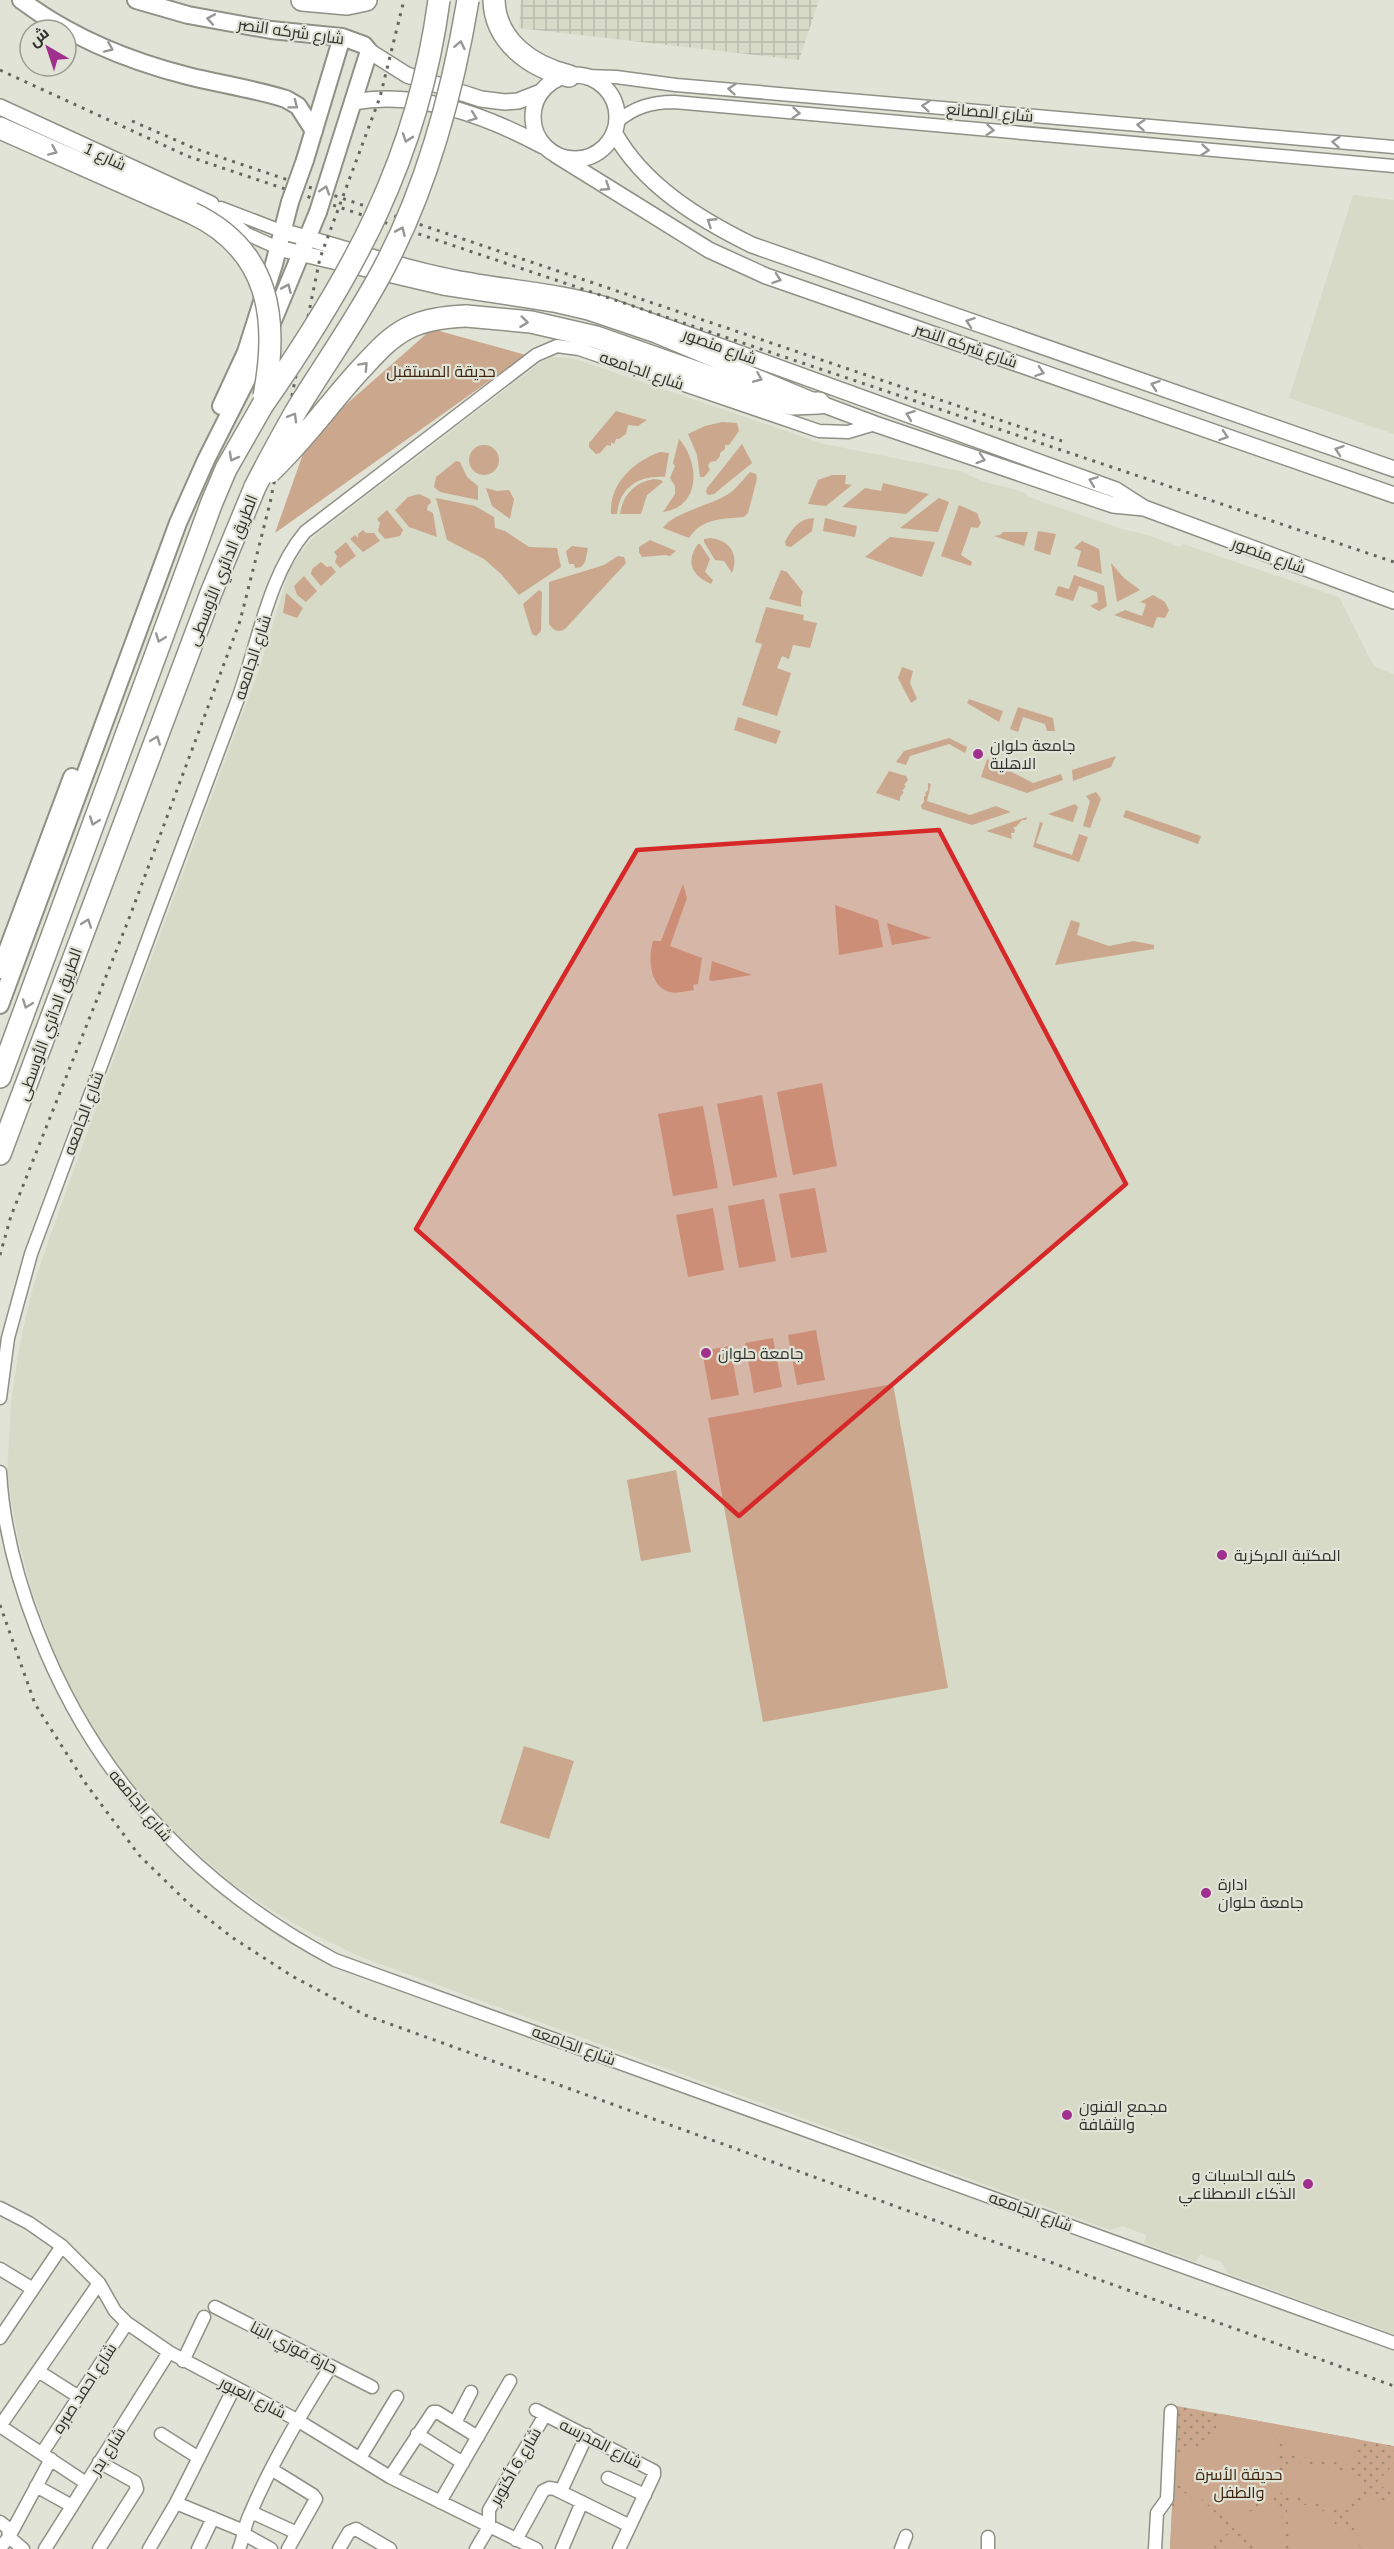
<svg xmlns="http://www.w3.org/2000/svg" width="1394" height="2549" font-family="'Nunito Sans',Cairo,sans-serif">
	<defs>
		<pattern id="industrial-grid" width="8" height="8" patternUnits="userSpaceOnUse" patternTransform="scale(1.5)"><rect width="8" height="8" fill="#d6dac7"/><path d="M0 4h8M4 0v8" fill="none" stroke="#b8bbab"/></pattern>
		<pattern id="park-dots" width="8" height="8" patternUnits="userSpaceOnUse" patternTransform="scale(1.5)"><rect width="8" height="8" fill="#cba88d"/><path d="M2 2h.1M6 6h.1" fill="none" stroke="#a58973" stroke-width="1.8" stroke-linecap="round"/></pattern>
	</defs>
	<rect width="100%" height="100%" fill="#e1e3d7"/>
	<!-- built -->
	<path fill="#d6dac7" d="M1353,195L1394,200V434L1289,398Z
		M551,357L572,358L824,444L960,471L982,481L1010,488L1027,494V496L1040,501L1122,529L1150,536L1179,547L1183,544L1339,597L1372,663L1378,668L1394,674V2334L1229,2274L1221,2262L1200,2254L1196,2262L1144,2243L1146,2235L1123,2226L1110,2230L361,1957L317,1936L274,1912L233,1884L169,1828L139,1794L97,1736L58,1665L31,1588L18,1538L7,1475L11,1402L20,1343L32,1291L49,1239L117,1050L259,670L290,568L312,538L540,363Z"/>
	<!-- industrial -->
	<path fill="url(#industrial-grid)" d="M521,0H819L799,60L519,28Z"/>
	<!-- park -->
	<path fill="url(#park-dots)" d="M1177,2406L1394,2446V2549H1170Z"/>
	<!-- garden -->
	<path fill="#cba88d" d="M432,329L526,355L275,533L309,437Z
		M616,411L647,420L638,426L628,425L626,434L619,439H616L614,444L611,442V446L607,445L600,453L596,454L589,447V443Z
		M722,422L737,423L739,431L729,445H725V449L720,453V456L716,461L710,462L708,466L710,470L704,477H700L697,455L688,434L705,426Z
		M679,439C700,462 701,507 663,512L675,494V486L670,478L675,466L673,463Z
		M742,444L752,463L714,494L708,495L706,492L707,488Z
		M469 460a15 15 0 1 1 30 0a15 15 0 1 1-30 0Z
		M660,452L669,453L665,477C639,475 620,487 617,514H611C609,484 634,461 660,452Z
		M456,461L460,462L467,477L478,486V500L440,492L434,487L436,477Z
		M750,472L756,474L757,479L748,513L744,517C722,519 702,518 689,538L663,528C672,513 712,505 730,493C738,487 743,479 750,472Z
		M832,475H846L845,484L852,485L826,506L808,504L818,480Z
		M654,479L661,480L663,482L647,495L641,514H620C623,494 635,482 654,479Z
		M883,483L929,494L906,514L842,507L865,488L881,491Z
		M486,488L497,491L509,490L514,499L510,519L492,506Z
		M419,494L430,499L431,503L428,505L427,510L433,513L437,537L409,527L395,510L408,497Z
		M436,498L475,506L494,517L495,528L505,531L529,547L557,548L561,567L519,595L501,574L484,559L447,540Z
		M939,498L949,502L938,532L900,528Z
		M959,505L977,513L981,523L978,528L971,527L961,555L972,562L971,566L941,556Z
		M387,510L403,530L400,536L385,539L378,531L380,523L377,519Z
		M814,518L812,531L791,547L786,546L785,542C792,529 798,519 814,518Z
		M825,518L857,526L855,537L823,531Z
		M363,530L366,533H374L380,541L363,552L350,539L355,535L358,538V534Z
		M1038,531L1056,534L1050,555L1034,550Z
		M1003,532H1028L1024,546L994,536L1000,535Z
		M890,537L935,542L922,577L865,557Z
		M711,538C731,541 739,555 732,573L724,561L715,560L704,542V539Z
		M650,540L652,541L676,551L670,556L665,555L642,557L639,552V547Z
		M1082,541L1099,549L1102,574L1077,566L1081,551L1074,548Z
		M346,542L356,556L340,568L335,562L337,556L334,552Z
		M698,544H700L710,559L705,572L713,580L711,584C692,576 685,562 698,544Z
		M572,546L588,548L585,562L581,567L575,568L574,564H569L566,551Z
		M618,556L624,557L626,563L565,629C558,633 553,630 549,624V582L604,565Z
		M321,562L327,567L331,566L336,572L321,586L311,574L312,569Z
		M1111,563L1124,578L1140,590L1117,602Z
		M781,570L787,572L803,592L801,598V607L769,599Z
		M1074,575L1104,586L1107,606L1099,611L1090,606L1098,602L1097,592L1079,586L1073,601L1055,595L1058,586L1069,589Z
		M304,576L317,591L306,602L297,595L294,586Z
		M539,590L542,592L541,631L536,636L532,634L523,604Z
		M286,593L303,608L297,618L283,613Z
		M1153,595L1165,602L1169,610L1165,618L1157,617L1153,628L1114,615L1125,610L1142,616L1146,604L1140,602Z
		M766,607L804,615L803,620L817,623L810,648L793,645L789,659L782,656L777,668L791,673L777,716L742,705L762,644L755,642Z
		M902,667L913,671L910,683L917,699L911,703L898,678Z
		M969,699L1003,711L999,722L967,703Z
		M1018,707L1053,718L1055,731H1047L1045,724L1023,717L1018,732L1010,729Z
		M738,717L781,731L776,744L734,730Z
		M949,738L967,747L965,753L949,744L910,756L906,765L896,762L904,751Z
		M1116,756L1111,767L1073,781L1072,770Z
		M987,759L1033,783L1061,774L1063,780L1027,793L981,777Z
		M889,771L906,776L908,780L904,785L906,786L902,791L904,792L900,797V801L876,793Z
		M928,783L931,784L927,801L970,815L996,806L1011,812L972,825L922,809L921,805L924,802V796H926L925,793L928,790Z
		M1096,792L1101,799L1090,828L1083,826L1090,801L1086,796Z
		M1075,804L1078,807L1073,822L1048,814Z
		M1126,810L1201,836L1198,844L1123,817Z
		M1027,817L1026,820H1022L1016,827H1013L1015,830L1014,833H1011L1012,839L986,831Z
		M1040,822L1043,823L1036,843L1072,855L1079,834L1088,837L1079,862L1033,847Z
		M683,884L687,898L670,946L702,958L698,984L693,985L694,990C687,991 677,994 670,992C649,987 648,957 653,941H661Z
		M835,905L878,920L883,947L839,955Z
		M1071,920L1080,923L1077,935L1109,946L1134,941L1154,945V949L1055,965Z
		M887,923L932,938L892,945Z
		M712,961L752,975L713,981L709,980Z
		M822,1083L837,1166L793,1175L777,1092Z
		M762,1095L777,1177L733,1186L717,1104Z
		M703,1106L718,1188L673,1196L658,1114Z
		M815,1188L827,1252L791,1258L779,1194Z
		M764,1199L776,1261L739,1268L728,1206Z
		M713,1208L724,1270L688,1277L676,1215Z
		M816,1330L825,1380L797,1385L788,1335Z
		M773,1338L782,1387L754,1393L745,1343Z
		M730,1346L739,1395L711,1400L702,1351Z
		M893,1384L948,1688L763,1722L708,1418Z
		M676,1470L691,1552L641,1561L627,1480Z
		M524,1746L574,1761L549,1839L500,1823Z
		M1221,2414L1357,2439L1353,2465L1287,2455L1283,2452L1282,2436L1276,2435L1279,2476L1282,2481V2492L1275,2498L1253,2505L1230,2523L1181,2481L1177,2474L1178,2452C1199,2450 1217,2436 1221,2414Z
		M1293,2461L1352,2472L1364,2481V2490L1342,2513L1320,2503L1287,2494L1284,2470L1288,2463Z
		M1394,2464V2549H1366L1349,2519L1371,2490L1375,2493L1378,2503L1386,2505L1394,2498L1392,2490L1375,2484Z
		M1184,2492L1222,2524L1223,2529L1213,2549H1170L1172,2509L1174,2508L1175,2496Z
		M1271,2503L1277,2504L1281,2509L1285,2545L1284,2549H1259L1235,2527V2523L1249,2512Z
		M1292,2503L1313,2506L1336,2517L1334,2527L1314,2549H1292L1290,2545L1287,2509Z
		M1342,2526L1348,2529L1361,2549H1318Z
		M1230,2534L1251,2549H1218L1225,2536Z"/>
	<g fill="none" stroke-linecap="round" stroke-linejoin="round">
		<!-- minor casing -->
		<g stroke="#8f9186" stroke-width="15">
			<path id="minor" d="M585,76L616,77L676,85L1394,147
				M617,122C634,107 652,102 674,102L1394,166
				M211,204L247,234L278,248
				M221,208L281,231
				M0,1398L8,1338L31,1254C99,1071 167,887 236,704C257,650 267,577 305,532L536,355L557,346L579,349L819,431L848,432L875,424
				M0,1472C3,1526 17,1579 37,1630C94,1778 196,1886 335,1960L1394,2343
				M0,2208L29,2223L62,2246L99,2283L115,2311L127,2323L169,2352L297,2420L390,2477L536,2549
				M0,2269L33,2289
				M215,2307L372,2387
				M0,2338L62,2246
				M183,2361L204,2317
				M38,2371L79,2397
				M536,2410L654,2471V2475L619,2549
				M455,2423L471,2392
				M0,2426L99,2283
				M0,2426L86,2483
				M161,2434L199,2458
				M417,2434L463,2463
				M42,2453L127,2323
				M360,2458L397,2397
				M271,2469L313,2495L316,2499L288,2549
				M390,2477L433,2412H437L478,2437
				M608,2478L645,2495
				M36,2486L72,2506
				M561,2491L587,2435
				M440,2502L510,2381
				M176,2503L244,2531
				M251,2512L297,2533
				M0,2522L8,2528L9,2537L23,2549
				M244,2534L271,2549
				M988,2537V2549
				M516,2540L543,2491L549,2488L555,2489L630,2526
				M0,2548L9,2537L51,2459
				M45,2549L169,2352
				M99,2549L137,2489L135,2482L99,2462
				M149,2549L176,2503L234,2388
				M198,2549L213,2518
				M239,2549C244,2537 244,2526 250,2514C272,2462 301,2414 331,2366
				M339,2549L349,2532L356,2529L390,2549
				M476,2549L489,2527V2510L545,2415
				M562,2549L582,2502
				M901,2549L906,2536
				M1155,2549L1157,2513L1167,2499L1171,2411"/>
		</g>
		<!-- tertiary casing -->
		<g stroke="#8f9186" stroke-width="18">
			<path id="tertiary" d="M369,51L407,75L481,99L505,102L518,101L541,92
				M533 117a42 42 0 1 1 84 0a42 42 0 1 1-84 0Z
				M354,102C418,90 487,116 543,146
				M0,107L211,204
				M614,132C643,185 699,219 752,245L1394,469
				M556,155L709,250L766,276L1394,495
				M281,231C339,246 396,267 455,278C507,288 558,291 609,306L1116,490L1144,508L1394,601
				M278,248L443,287L554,304L588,312L656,335L819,403L875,424L1113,505L1144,508"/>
		</g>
		<!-- secondary casing -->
		<g stroke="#8f9186" stroke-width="20">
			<path id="secondary" d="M21,0C69,36 129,61 188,76C220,84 254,89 286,99L298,106L314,131
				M136,0L188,15L271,30L342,37L364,45L369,51L332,168
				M305,160L342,37
				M221,406L246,352L274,264L290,202
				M0,970L72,777
				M0,1005L178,523L206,460L258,357L318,212"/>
		</g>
		<!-- motorway casing -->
		<g stroke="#8f9186" stroke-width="24">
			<path id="motorway" d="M302,0L347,4L366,0
				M494,0C495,42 532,67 569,76
				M0,128L192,213
				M466,316L531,322L596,337L779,401L792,404L819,403
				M0,1077L212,502L226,469L262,406
				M0,1154L211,593L255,487"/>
		</g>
		<!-- minor -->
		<use href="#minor" stroke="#fff" stroke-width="12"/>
		<!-- tertiary -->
		<use href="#tertiary" stroke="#fff" stroke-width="15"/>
		<!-- secondary -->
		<use href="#secondary" stroke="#fff" stroke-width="16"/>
		<!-- motorway -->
		<use href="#motorway" stroke="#fff" stroke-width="21"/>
		<!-- rail -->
		<path stroke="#65675f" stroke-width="3" stroke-dasharray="3 6" stroke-linecap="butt" d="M0,70L187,156L1394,562
			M132,121L196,149L1062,441
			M0,1255L11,1216L130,916L240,621L270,503L320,258L380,97L404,0
			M0,1605L35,1704L86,1784L139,1855L189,1904L233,1938L292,1976L365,2015L1394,2386"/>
		<!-- secondary-bridge casing -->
		<g stroke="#8f9186" stroke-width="20" stroke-linecap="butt">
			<path id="secondary-bridge" d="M290,202L305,160
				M318,212L332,168"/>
		</g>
		<!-- motorway-bridge casing -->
		<g stroke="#8f9186" stroke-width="24" stroke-linecap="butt">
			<path id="motorway-bridge" d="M192,213C270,250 279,319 264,396
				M262,406C352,277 418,159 439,0
				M270,472C303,441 329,404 359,371C374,355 388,338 408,328C426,319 446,317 466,316
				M255,487C268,461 282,436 296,411C326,362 360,315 386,264C428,183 453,90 468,0"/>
		</g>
		<!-- secondary-bridge -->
		<use href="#secondary-bridge" stroke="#fff" stroke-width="16"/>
		<!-- motorway-bridge -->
		<use href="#motorway-bridge" stroke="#fff" stroke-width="21"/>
	</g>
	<!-- one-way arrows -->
	<defs><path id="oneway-chevron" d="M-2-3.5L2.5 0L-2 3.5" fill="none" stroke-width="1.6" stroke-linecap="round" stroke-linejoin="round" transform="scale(1.5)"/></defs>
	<g stroke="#979895">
		<use href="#oneway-chevron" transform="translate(211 19) rotate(-170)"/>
		<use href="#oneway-chevron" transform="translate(460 45) rotate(-78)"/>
		<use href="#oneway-chevron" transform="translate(109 48) rotate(23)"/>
		<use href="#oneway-chevron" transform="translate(732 89) rotate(-175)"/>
		<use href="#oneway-chevron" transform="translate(294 105) rotate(37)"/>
		<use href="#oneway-chevron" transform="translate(926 106) rotate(-175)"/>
		<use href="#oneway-chevron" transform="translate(796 113) rotate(5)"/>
		<use href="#oneway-chevron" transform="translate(473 117) rotate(20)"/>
		<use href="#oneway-chevron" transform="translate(1141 125) rotate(-175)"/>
		<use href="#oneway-chevron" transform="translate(990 130) rotate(5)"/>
		<use href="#oneway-chevron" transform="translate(407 138) rotate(109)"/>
		<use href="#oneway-chevron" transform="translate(1336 142) rotate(-175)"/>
		<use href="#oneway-chevron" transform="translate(1205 150) rotate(5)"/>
		<use href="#oneway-chevron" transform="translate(53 151) rotate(24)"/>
		<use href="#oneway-chevron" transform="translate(606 187) rotate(33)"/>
		<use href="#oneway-chevron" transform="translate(325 190) rotate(-72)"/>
		<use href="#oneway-chevron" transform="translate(711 222) rotate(-147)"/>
		<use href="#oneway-chevron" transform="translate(401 231) rotate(-66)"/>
		<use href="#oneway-chevron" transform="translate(777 279) rotate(19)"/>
		<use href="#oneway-chevron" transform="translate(287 288) rotate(-66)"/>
		<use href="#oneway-chevron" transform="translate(524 322) rotate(7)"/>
		<use href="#oneway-chevron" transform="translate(970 322) rotate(-161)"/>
		<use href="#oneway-chevron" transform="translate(364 366) rotate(-47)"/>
		<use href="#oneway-chevron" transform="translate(1040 372) rotate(19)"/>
		<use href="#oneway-chevron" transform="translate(758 378) rotate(23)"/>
		<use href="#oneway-chevron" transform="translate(1155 385) rotate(-161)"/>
		<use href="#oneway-chevron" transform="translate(910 415) rotate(-160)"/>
		<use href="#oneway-chevron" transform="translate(293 417) rotate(-60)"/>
		<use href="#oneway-chevron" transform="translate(1224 436) rotate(19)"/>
		<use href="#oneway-chevron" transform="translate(1339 450) rotate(-161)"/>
		<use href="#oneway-chevron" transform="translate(233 457) rotate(119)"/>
		<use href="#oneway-chevron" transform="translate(981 459) rotate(18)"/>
		<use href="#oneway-chevron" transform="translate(1093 481) rotate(-160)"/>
		<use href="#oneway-chevron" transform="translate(160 638) rotate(110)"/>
		<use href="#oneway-chevron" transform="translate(156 740) rotate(-69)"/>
		<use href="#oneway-chevron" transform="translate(94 821) rotate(110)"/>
		<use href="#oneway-chevron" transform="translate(87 923) rotate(-70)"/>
		<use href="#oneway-chevron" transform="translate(27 1004) rotate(110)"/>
	</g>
	<!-- marked area -->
	<path fill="#d62828" fill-opacity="0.2" stroke="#d62828" stroke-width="4.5" stroke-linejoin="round" d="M939,830L1126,1184L739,1516L416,1229L637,850Z"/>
	<!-- markers -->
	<g fill="#a0308d" stroke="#e1e3d7" stroke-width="2">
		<circle cx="978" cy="754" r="6"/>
		<circle cx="706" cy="1353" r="6"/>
		<circle cx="1222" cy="1555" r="6"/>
		<circle cx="1206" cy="1893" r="6"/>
		<circle cx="1067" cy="2115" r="6"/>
		<circle cx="1308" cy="2184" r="6"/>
	</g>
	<g text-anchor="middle" stroke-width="4.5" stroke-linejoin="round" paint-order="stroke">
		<!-- street labels -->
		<g font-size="16" fill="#2f302b" stroke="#e1e3d7">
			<text transform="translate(291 31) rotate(8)" y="6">شارع شركه النصر</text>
			<text transform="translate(990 112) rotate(5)" y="6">شارع المصانع</text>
			<text transform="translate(105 156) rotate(25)" y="6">شارع 1</text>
			<text transform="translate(966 345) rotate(19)" y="6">شارع شركه النصر</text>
			<text transform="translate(720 346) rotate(20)" y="6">شارع منصور</text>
			<text transform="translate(642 370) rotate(19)" y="6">شارع الجامعه</text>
			<text transform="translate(1269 555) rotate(20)" y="6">شارع منصور</text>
			<text transform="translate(222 570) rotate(-68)" y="6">الطريق الدائري الأوسطى</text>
			<text transform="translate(252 657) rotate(-72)" y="6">شارع الجامعه</text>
			<text transform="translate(49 1024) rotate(-70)" y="6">الطريق الدائري الأوسطى</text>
			<text transform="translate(83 1113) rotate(-70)" y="6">شارع الجامعه</text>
			<text transform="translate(141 1805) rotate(50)" y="6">شارع الجامعه</text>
			<text transform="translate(574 2045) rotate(20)" y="6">شارع الجامعه</text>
			<text transform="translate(1031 2211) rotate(20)" y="6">شارع الجامعه</text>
			<text transform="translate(294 2347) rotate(27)" y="6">حارة فوزي البنا</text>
			<text transform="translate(84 2388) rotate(-57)" y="6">شارع احمد صبره</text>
			<text transform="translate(253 2397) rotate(27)" y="6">شارع العبور</text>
			<text transform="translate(601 2443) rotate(27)" y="6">شارع المدرسه</text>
			<text transform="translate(107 2451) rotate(-58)" y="6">شارع بدر</text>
			<text transform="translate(515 2466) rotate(-60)" y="6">شارع 6 أكتوبر</text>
		</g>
		<!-- park labels -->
		<g font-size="16" fill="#3e2611" stroke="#e1e3d7">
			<text x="441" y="377">حديقة المستقبل</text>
			<text x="1239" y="2480">حديقة الأسرة<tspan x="1239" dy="18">والطفل</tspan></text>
		</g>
		<!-- poi labels -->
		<g font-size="16" fill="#2f302b" stroke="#e1e3d7" text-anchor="start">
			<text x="990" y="751">جامعة حلوان<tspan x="990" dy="18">الاهلية</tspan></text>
			<text x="718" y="1359">جامعة حلوان</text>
			<text x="1234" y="1561">المكتبة المركزية</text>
			<text x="1218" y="1890">ادارة<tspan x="1218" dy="18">جامعة حلوان</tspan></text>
			<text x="1079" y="2112">مجمع الفنون<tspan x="1079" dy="18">والثقافة</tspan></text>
			<text x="1296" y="2181" text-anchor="end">كليه الحاسبات و<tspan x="1296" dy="18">الذكاء الاصطناعي</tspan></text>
		</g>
	</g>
	<!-- north arrow -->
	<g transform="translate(48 48) rotate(321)"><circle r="28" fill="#e1e3d7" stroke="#9a9b92" stroke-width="1.5"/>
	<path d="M0-4.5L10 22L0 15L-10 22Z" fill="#a0308d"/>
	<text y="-9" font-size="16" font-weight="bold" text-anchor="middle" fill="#2f302b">ش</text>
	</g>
</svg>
